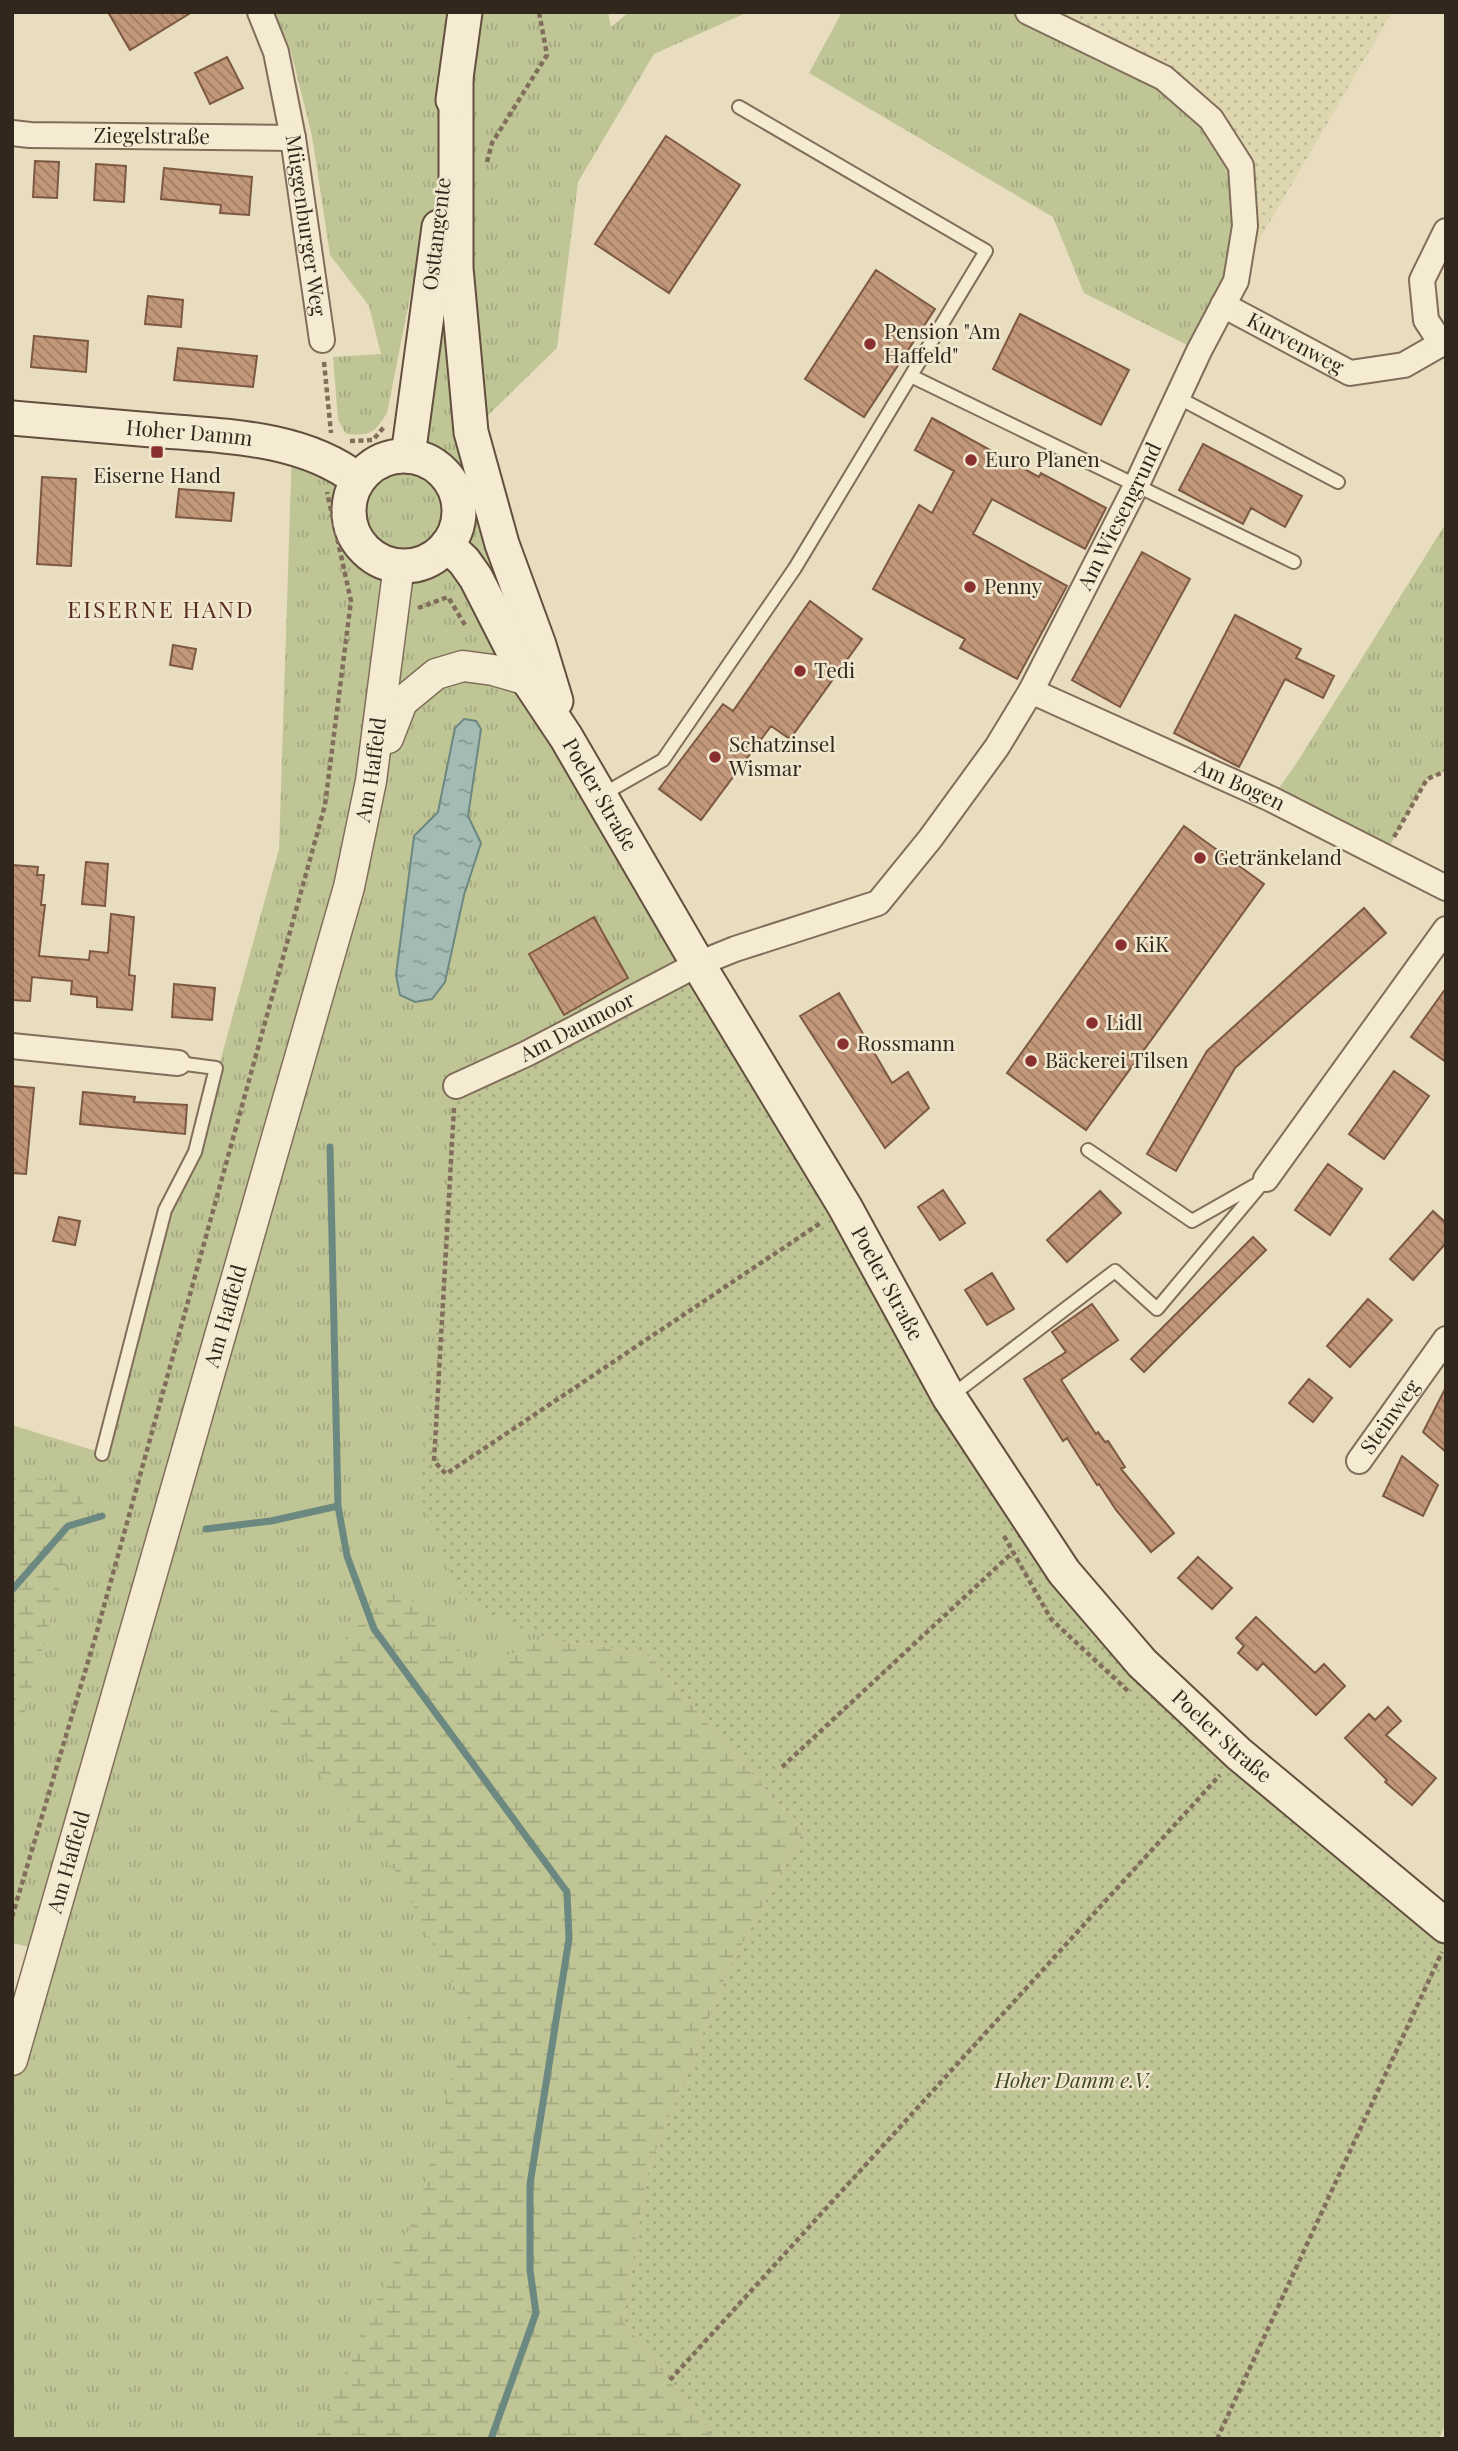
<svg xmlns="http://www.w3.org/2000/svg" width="1458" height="2451" font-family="'Playfair Display',serif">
	<defs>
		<pattern id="farmland-dots" width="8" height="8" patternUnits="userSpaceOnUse" patternTransform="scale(1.75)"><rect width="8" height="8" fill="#ddd6af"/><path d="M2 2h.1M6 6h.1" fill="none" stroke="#beb896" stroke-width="1.8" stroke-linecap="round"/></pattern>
		<pattern id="grass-tufts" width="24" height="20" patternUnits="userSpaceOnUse" patternTransform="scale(1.75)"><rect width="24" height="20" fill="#c0c596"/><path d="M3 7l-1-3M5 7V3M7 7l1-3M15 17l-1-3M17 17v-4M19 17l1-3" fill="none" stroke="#a5a981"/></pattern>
		<pattern id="wetland-marsh" width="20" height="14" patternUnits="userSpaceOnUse" patternTransform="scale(1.75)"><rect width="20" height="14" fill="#c0c596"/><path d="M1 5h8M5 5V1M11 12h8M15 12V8" fill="none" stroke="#a5a981"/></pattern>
		<pattern id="garden-dots" width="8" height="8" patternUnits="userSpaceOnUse" patternTransform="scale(1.75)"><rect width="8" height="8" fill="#c0c596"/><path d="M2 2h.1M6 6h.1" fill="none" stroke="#a5a981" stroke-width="1.8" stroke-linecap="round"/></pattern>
		<pattern id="water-ripples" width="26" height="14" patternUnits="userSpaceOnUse" patternTransform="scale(1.75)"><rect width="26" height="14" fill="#a3bbb4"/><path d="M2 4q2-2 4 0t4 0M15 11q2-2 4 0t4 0" fill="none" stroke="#859892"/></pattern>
		<pattern id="building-back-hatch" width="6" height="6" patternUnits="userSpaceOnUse" patternTransform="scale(1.75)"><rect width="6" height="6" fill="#c3987a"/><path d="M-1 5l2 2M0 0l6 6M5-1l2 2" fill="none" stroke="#9f7c63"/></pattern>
	</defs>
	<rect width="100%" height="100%" fill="#e9ddc0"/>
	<!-- farmland -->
	<path fill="url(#farmland-dots)" d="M1028,12H1392L1236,280Z"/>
	<!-- grass -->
	<path fill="url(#grass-tufts)" d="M274,12H608L611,27L629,12H748L654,54L578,182L557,348L471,432L566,737L698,964L547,1639L646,1653L803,1831L728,1971L648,2170L623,2321L715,2439H12V2060L42,1950L12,1943V1425L102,1453L165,1210L195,1152L279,849L292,448L357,467C374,453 387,450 409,450L421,242L387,413C374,434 370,436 346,434L338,420L333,357L381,354L369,306L330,255L312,136L290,48Z
		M842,12H1028L1164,78L1241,166L1245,226L1199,351L1084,293L1053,217L809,73Z
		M1446,523V771L1427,779L1384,856L1271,799L1296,764Z"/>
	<!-- wetland -->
	<path fill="url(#wetland-marsh)" d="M12,1475L88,1485L12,1758Z
		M398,1587L477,1668L547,1639L646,1653L803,1831L728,1971L648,2170L623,2321L715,2439H315L418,2209L468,2014L396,1872L270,1711Z"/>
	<!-- garden -->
	<path fill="url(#garden-dots)" d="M698,964L1064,1572L1446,1926V2423L1439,2439H715L623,2321L648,2170L728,1971L803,1831L646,1653L547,1639L503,1621L460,1596L420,1494L456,1086Z"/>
	<!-- water -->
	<path fill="url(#water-ripples)" stroke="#6b8881" stroke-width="2" d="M464,719L476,721L481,729L468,816L481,843L464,895L445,982L432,999L415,1002L400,995L396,975L414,836L438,812L455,728Z"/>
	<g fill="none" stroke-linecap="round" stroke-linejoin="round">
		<!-- stream -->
		<path stroke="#6b8881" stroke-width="7" d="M330,1147L338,1506L347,1556L374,1629L567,1892L569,1939L530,2184V2270L536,2313L491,2439
			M206,1529L271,1521L338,1506
			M12,1590L68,1526L102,1516"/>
	</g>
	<!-- building -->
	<path fill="url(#building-back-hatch)" stroke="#7d5942" stroke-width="2" d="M108,12H192L130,50Z
		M227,57L243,88L210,104L195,73Z
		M666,136L740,185L669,293L595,244Z
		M35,161L59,162L57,198L33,197Z
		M96,164L126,166L124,202L94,200Z
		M164,168L252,177L249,215L220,213L221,205L161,199Z
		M876,270L935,309L864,417L805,379Z
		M148,296L183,300L181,327L145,324Z
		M1020,314L1129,370L1101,425L993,369Z
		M34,336L88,341L86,372L31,367Z
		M178,348L257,356L253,387L174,380Z
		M932,418L1039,477L1041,473L1106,508L1085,549L992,499L973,534L1067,586L1017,679L960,648L965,639L873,589L919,505L932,513L954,471L915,450Z
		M1203,444L1302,496L1285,527L1251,508L1243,524L1179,490Z
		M42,477L76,479L71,566L37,564Z
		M179,489L234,493L231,521L176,517Z
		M1142,552L1190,579L1120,707L1072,680Z
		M810,601L862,639L790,739L771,726L701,820L659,789L723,704L733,711Z
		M1235,615L1301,649L1296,658L1334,676L1323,698L1285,679L1239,767L1174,733Z
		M173,645L196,649L192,669L170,665Z
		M1184,826L1264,884L1086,1130L1007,1073Z
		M86,862L108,864L105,906L82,904Z
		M12,865L38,867L37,875H44L41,905H45L39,956L89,960L90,951L108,953L111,914L134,917L129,975L135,976L132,1010L97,1007V997L71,994L72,981L32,977L30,1001L12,1000Z
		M1364,908L1386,933L1235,1068L1176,1171L1147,1154L1207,1051Z
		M594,917L628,978L564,1015L529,954Z
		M174,984L215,988L212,1020L172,1017Z
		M1446,988V1062L1411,1037Z
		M839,993L892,1083L908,1072L929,1108L885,1148L800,1016Z
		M1394,1071L1429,1096L1384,1159L1349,1134Z
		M12,1086L34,1088L26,1174L12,1173Z
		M83,1092L135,1097L134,1102L187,1105L185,1134L80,1124Z
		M1328,1164L1362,1189L1330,1235L1295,1210Z
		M943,1190L965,1223L940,1240L918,1207Z
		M1100,1191L1121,1213L1067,1262L1047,1240Z
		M1433,1211L1446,1223V1243L1413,1280L1390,1259Z
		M59,1217L80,1221L75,1245L53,1241Z
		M1253,1237L1266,1250L1144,1372L1131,1359Z
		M992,1273L1014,1309L987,1325L965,1290Z
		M1368,1299L1392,1320L1350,1367L1327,1346Z
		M1092,1304L1118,1340L1061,1380L1096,1434L1098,1432L1105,1442L1108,1441L1125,1467L1121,1469L1174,1533L1151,1552L1116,1510L1099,1484L1097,1485L1067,1438L1063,1441L1024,1379L1066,1352L1052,1332Z
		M1309,1379L1332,1398L1313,1422L1289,1403Z
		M1446,1387V1452L1423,1432Z
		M1402,1456L1438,1485L1423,1516L1383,1496Z
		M1198,1557L1232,1588L1212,1609L1178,1578Z
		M1256,1617L1315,1673L1324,1664L1345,1686L1316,1715L1263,1663L1257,1670L1238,1653L1244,1646L1236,1638Z
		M1388,1707L1401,1721L1386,1735L1436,1778L1412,1805L1385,1782L1387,1780L1345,1738L1369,1714L1375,1720Z"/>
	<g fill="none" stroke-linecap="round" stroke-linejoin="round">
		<!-- service casing -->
		<g stroke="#806e5a" stroke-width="16">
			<path id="service" d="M911,376L1294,562
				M1177,397L1338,482
				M600,796L663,760L795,568L986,251L739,107
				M951,1396L1115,1271L1157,1309L1266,1179L1192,1221L1088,1150
				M102,1454L165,1210L195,1152L216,1068L178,1063"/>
		</g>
		<!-- minor casing -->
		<g stroke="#806e5a" stroke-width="28">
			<g id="minor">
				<path id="s1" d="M260,12L276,52L293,138L322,340"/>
				<path id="s2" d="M12,133L30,135L293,138"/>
				<path id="s3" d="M1223,305L1350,373L1404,365L1446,341"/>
				<path d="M1441,343L1426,320L1422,280L1446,231"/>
				<path id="s4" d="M1031,691L1271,799L1446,888"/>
				<path d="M12,1046L178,1063"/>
				<path id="s5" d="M456,1086L526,1054L698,964L735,949L878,903L930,839L997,747L1031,691L1137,484L1199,351L1236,281L1245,226L1241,166L1211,119L1164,78L1028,12"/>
				<path d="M1266,1179L1446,929"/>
				<path id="s6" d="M1359,1461L1446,1339"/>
			</g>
		</g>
		<!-- tertiary casing -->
		<g stroke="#806e5a" stroke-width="33">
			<g id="tertiary">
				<path d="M388,738L402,702L436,674L463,666L493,670L528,680"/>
				<path id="s7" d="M12,2060L349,887L371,781L399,565"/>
			</g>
		</g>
		<!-- secondary casing -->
		<g stroke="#624f3d" stroke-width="37">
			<g id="secondary">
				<path d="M456,80V268L471,432L502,544L539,645L556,701"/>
				<path d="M453,100L465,12"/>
				<path id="s8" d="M12,418C59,422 105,426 152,430C221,436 302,436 358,480"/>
				<path d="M408,456L439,227"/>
				<circle cx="404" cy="511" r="55"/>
				<path id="s9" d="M447,545L464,561L476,578L528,680L566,737L698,964L845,1207L949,1397L1064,1572L1142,1663L1239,1754L1446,1926"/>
			</g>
		</g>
		<!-- path -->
		<path stroke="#806e5a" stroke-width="4.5" stroke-dasharray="5 3.5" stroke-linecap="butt" d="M487,162L492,143L547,55L539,12
			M324,362L331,433
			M350,441L373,440L384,427
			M418,608L448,597L465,625
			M1394,837L1427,779L1446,771
			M454,1108L434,1461L446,1474L822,1222
			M1004,1536L1051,1619L1128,1691
			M782,1767L1013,1552
			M12,1917L96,1635L325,805L351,601L327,492
			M670,2380L1220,1775
			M1217,2439L1442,1952"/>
		<!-- service -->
		<use href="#service" stroke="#f5ead2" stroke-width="12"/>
		<!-- minor -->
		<use href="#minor" stroke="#f5ead2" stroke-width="24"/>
		<!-- tertiary -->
		<use href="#tertiary" stroke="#f5ead2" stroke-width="30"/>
		<!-- secondary -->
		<use href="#secondary" stroke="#f5ead2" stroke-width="33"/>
	</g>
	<!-- markers -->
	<g fill="#893031" stroke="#f1e7cf" stroke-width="2.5">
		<circle cx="870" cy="344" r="7"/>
		<rect x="150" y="445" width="14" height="14" rx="3.5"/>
		<circle cx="971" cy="460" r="7"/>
		<circle cx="970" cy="587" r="7"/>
		<circle cx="800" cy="671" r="7"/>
		<circle cx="715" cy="757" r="7"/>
		<circle cx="1200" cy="858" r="7"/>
		<circle cx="1121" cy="945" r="7"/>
		<circle cx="1092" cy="1023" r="7"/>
		<circle cx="843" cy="1044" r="7"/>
		<circle cx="1031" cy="1061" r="7"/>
	</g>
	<g text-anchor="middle" stroke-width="5" stroke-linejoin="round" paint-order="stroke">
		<!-- street labels -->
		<g font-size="21" fill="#31271d" stroke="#f1e7cf">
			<text dy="7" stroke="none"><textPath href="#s2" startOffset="140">Ziegelstraße</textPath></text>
			<text dy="7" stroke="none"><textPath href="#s1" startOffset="219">Müggenburger Weg</textPath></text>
			<text transform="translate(437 234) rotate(-83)" y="7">Osttangente</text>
			<text dy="7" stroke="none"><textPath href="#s3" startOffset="82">Kurvenweg</textPath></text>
			<text dy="7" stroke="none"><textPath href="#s8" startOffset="178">Hoher Damm</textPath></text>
			<text dy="7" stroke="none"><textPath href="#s5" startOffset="919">Am Wiesengrund</textPath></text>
			<text dy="7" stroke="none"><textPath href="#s7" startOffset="1340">Am Haffeld</textPath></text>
			<text dy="7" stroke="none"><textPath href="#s4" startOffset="229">Am Bogen</textPath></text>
			<text dy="7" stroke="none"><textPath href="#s9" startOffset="294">Poeler Straße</textPath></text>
			<text dy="7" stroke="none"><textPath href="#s5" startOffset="135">Am Daumoor</textPath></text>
			<text dy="7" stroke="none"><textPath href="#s9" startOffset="861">Poeler Straße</textPath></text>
			<text dy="7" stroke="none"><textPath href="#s7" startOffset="774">Am Haffeld</textPath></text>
			<text dy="7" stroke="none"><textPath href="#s6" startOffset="54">Steinweg</textPath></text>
			<text dy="7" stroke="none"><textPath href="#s9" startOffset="1428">Poeler Straße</textPath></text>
			<text dy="7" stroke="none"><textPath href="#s7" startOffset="206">Am Haffeld</textPath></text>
		</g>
		<!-- poi labels -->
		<g font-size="21" fill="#31271d" stroke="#f1e7cf" text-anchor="start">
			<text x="884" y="339">Pension "Am<tspan x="884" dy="24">Haffeld"</tspan></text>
			<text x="985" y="467">Euro Planen</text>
			<text x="157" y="483" text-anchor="middle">Eiserne Hand</text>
			<text x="984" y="594">Penny</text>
			<text x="814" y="678">Tedi</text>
			<text x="729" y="752">Schatzinsel<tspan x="729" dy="24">Wismar</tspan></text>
			<text x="1214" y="865">Getränkeland</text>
			<text x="1135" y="952">KiK</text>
			<text x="1106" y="1030">Lidl</text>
			<text x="857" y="1051">Rossmann</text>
			<text x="1045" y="1068">Bäckerei Tilsen</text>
		</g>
		<!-- park labels -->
		<g font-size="21" font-style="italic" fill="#424b25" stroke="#f1e7cf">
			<text x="1073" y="2088">Hoher Damm e.V.</text>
		</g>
		<!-- neighbourhood labels -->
		<g font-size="23" letter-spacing="2" fill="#592c21" stroke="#f1e7cf">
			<text x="161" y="618">EISERNE HAND</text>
		</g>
	</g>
	<!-- border -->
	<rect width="1458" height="2451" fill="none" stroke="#31271d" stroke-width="28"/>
</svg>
